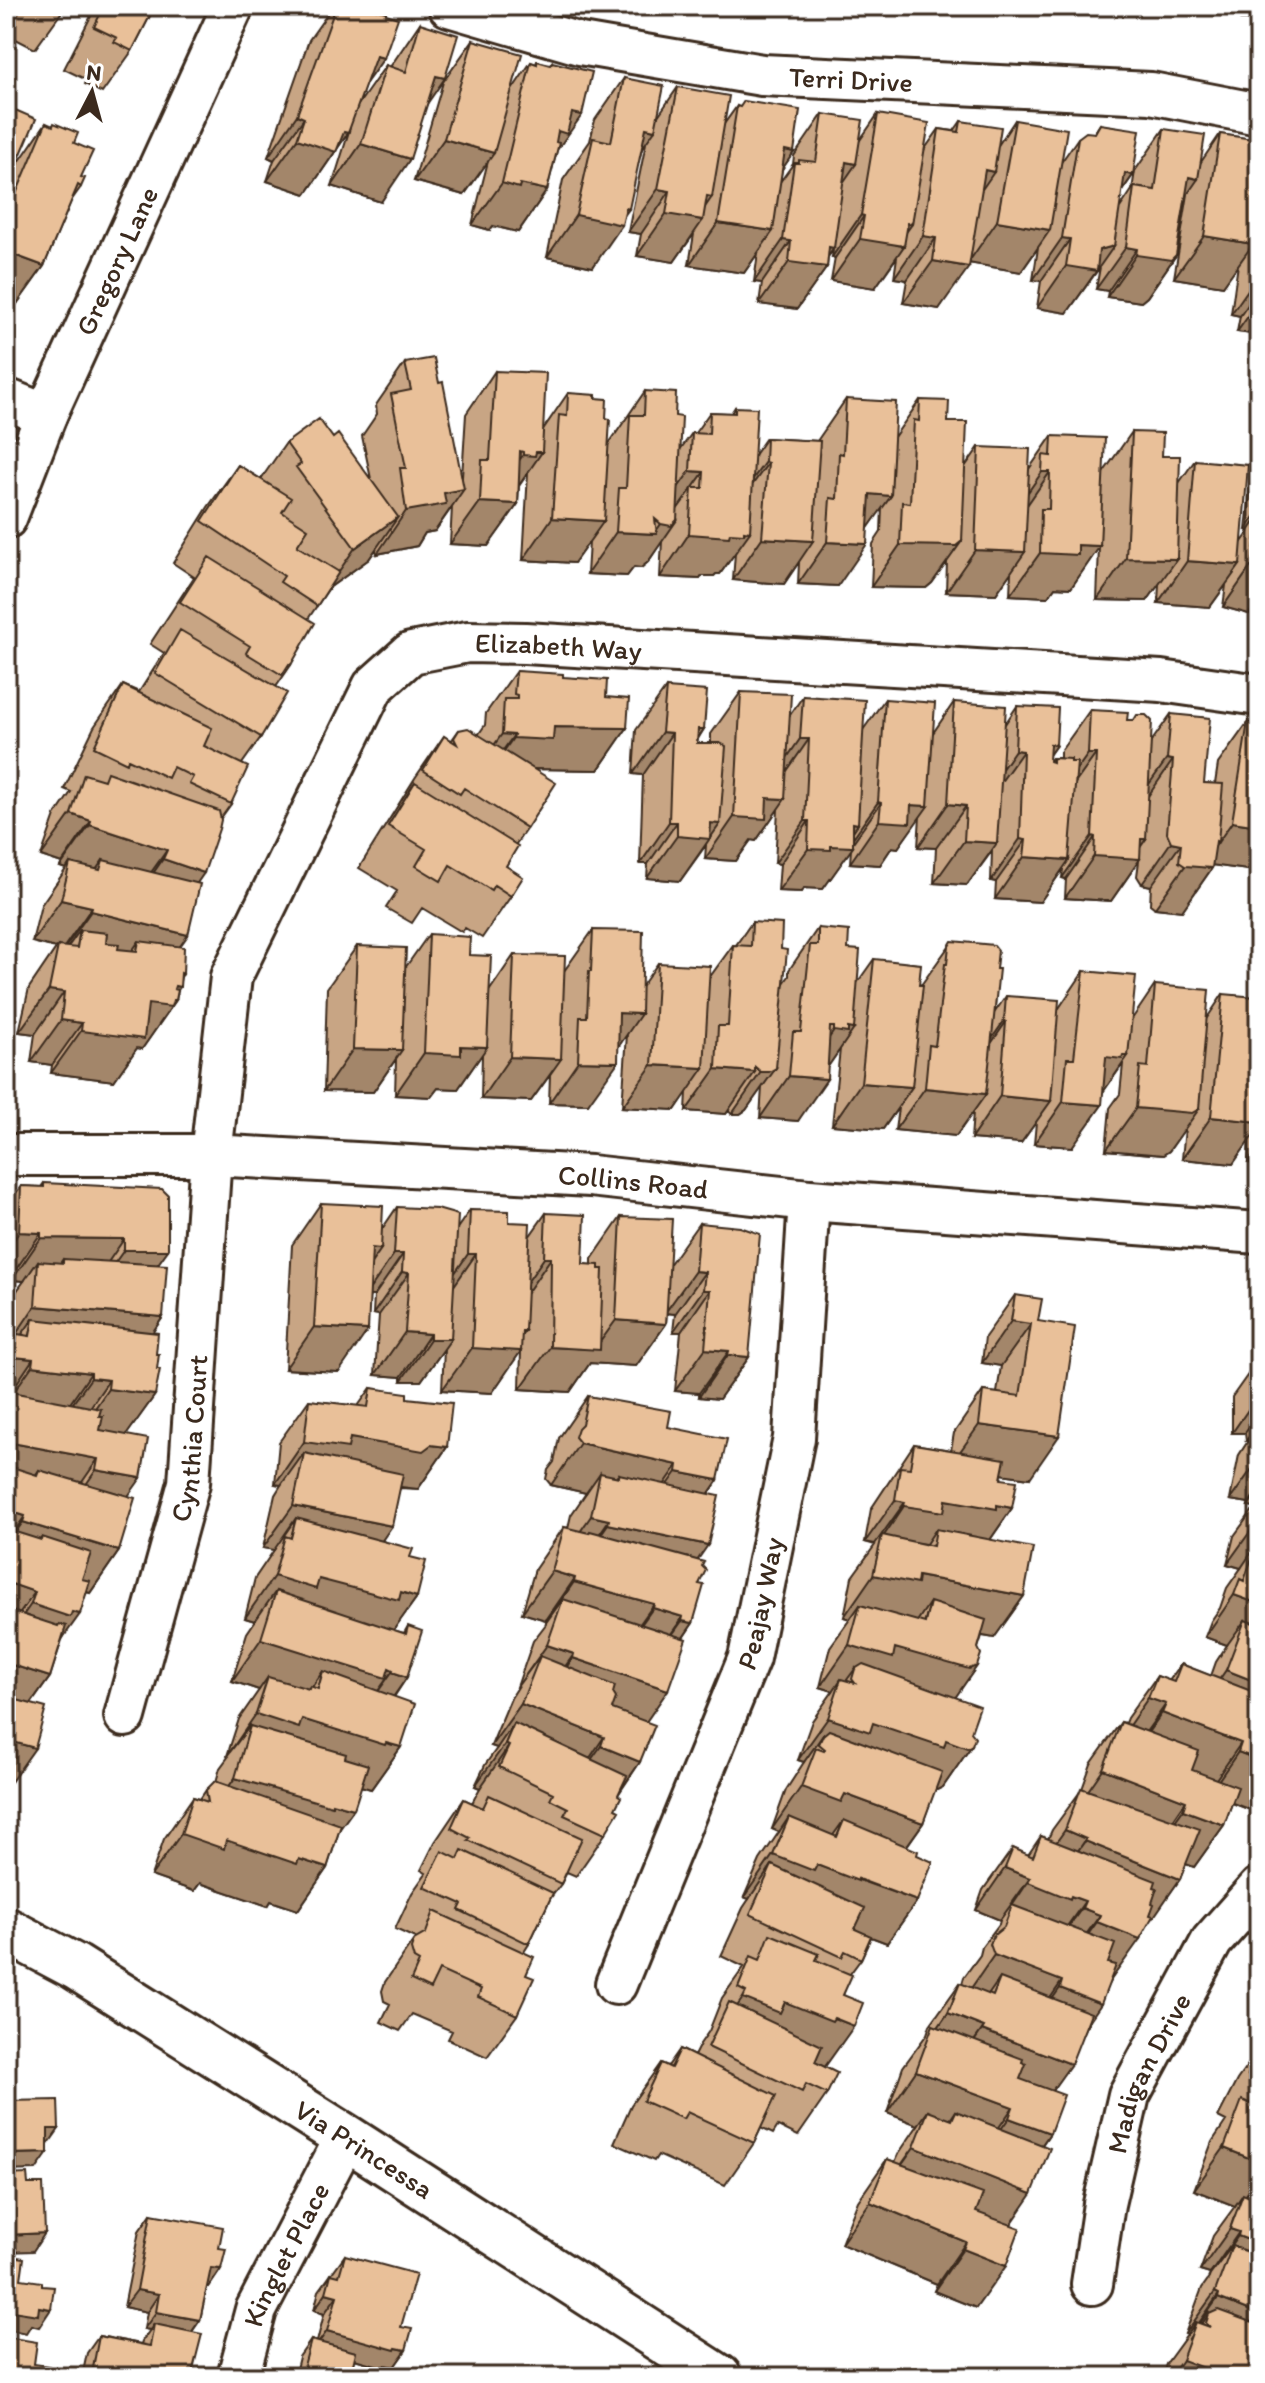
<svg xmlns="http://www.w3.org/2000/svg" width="1265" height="2383" font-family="Itim,sans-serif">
	<rect width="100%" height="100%" fill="#fff"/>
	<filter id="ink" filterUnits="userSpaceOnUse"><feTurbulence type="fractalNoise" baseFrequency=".0125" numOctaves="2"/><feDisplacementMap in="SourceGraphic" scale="16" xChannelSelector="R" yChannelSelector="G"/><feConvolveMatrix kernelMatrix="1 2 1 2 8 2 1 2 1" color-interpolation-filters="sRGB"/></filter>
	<g filter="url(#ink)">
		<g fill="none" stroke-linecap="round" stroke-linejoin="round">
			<!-- minor casing -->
			<g stroke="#3b2a1e" stroke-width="46">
				<g id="minor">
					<path id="s1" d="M449,6L580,44L762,75L1151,93L1259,114"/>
					<path d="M6,399L46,415"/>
					<path id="s2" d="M6,518L46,415L233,6"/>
					<path id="s3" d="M6,1155H211L590,1176L809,1200L1259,1233"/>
					<path id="s4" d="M125,1716L189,1483L211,1155L231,977L373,687L411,653L467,642L525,643L1161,681L1259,695"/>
					<path id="s5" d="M616,1984L749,1658L794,1438L809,1200"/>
					<path id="s6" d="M1092,2284L1104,2204L1129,2095L1212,1941L1259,1888"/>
					<path id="s7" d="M238,2377L256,2310L346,2137"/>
				</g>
			</g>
			<!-- tertiary casing -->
			<g stroke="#3b2a1e" stroke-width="50">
				<g id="tertiary">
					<path id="s8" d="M6,1930L76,1967L346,2137L719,2377"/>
				</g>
			</g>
			<!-- minor -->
			<use href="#minor" stroke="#fff" stroke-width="40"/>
			<!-- tertiary -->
			<use href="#tertiary" stroke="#fff" stroke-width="44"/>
		</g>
		<!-- wall -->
		<path fill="#c8a584" stroke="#3b2a1e" stroke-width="2" d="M6,6H66L35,49L8,35L17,18L6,12Z
			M89,6H155L132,51L102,93L85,84L87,80L64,69L91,16L85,14Z
			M333,6H365V85L358,105L386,65L390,67L420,23L427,104L381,202L332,186L350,128L348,133L306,194L267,181L274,160L268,157L309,40Z
			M1237,6H1259V24L1256,23V18L1253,17L1249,20H1241L1236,12Z
			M473,40L512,90L531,62L536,64L537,61L550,64L552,62L557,150L547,190L518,232L493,226L490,230L472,225L488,161L464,195L414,181L443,82Z
			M624,78L658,116L678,87L724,124L737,106L794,152L782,169L780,182L793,164L794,156L823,114L860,140L878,114L924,150L939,129L954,131L961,121L999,144L1015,120L1062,161L1078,138L1094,133L1100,124L1133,175L1122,191L1120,208L1132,190L1135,171L1164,129L1201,162L1220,134L1259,140V335L1237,332L1240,316L1231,314L1238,264L1223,286L1174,278L1188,194L1186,197L1176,255L1147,297L1141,302L1107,297L1108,291L1096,289L1100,267L1067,313L1037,308L1041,281L1033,280L1038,248L1021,272L969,263L939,309L903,303L907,280L894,278L897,257L875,288L831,281L835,258L832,257L833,250L828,257L827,267L797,309L759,304L762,283L754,282L758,253L744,273L689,265L694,234L674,262L637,256L641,234L628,232L646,143L642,149L624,216L593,267L547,257L563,180L590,141L595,120Z
			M46,123L74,143L81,177V187L71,201L44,266L14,308L6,305V191L17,165Z
			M405,363L462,477L466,414L495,371L544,428L568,393L596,398L606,418L608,445L645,391L675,416L680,450L692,433H695L710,412L731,413L735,407L754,455L766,438L817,441L846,399L894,437L920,400L948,422L965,467L979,447L1029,469L1052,436L1103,473L1132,432L1162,456L1179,483L1195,460L1242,542L1249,532L1246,530L1251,485L1259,474V612L1251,611L1249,614L1223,607L1226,585L1210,607L1158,603L1159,584L1147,601L1097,600L1099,547L1071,588L1055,587L1048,597L1010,595L1011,572L996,594L946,592L947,562L932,583L926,588L871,587L873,544L881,532L882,507L868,528L838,586L798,584L799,562L784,584L733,580L735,553L720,574H716L714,576H702L700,579L660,577L662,541L648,562L641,568L634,567L627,576L587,574L589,542L574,563L523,560L528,473L519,486L518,504L488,546L450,544L452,507L435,531L425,533L417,546L377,554L376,549L369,559L329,588L308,619L291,665L276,687L261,737L242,764L231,804L221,818L197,883L180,946L181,977L176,1000L142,1049L137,1048L114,1081L51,1073L52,1065L31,1062L35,1034L19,1032L29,988L56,948L32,942L41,905L66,869L60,867L62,863L41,856L55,816L71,792L64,789L94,727L123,685L139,692L164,653L150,644L194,577L173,563L208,507L238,465L261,479L286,443L333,438L371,479L362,436L377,414L376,405Z
			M516,671L563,677L606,697L627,728L598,770L533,769L527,828L516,844L506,866L511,896L482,938L465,928L462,932L422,908L412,923L386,908L397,891L359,868L415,778L444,736L451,741L459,730L478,735L485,725L486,713Z
			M666,688L704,729L698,739L697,743H711V734L741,692L790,715L803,696L863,730L885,699L933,733L954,702L1005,724L1017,706L1056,745L1049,755V761L1052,758H1060V752L1090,710L1127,720L1151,742L1171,714L1204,783L1215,784L1218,764L1248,722L1255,871L1212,865V868L1182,911L1155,908L1150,904L1151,886L1142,884L1137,876L1139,861L1111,901L1065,898L1066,879L1062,878L1063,869L1040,902L995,899L996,882L991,881L992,851L967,885L934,883L936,848L918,847L920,816L898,848L892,847L880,865L850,863L851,849L823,889L804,888L802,892L778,891L780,864L775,863L778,809L756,841L751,840L736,861L705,859L706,845L680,881L647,878L648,864H640L643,775L633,774L636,730Z
			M752,922L781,949L784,983L789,976V970L818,928L848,949L857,983L874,959L921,985L949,946L996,969L995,1012L1006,996L1059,1008L1084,971L1132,1019L1155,985L1207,1018L1223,994L1254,1016L1259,1017V1164L1248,1163L1249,1141L1233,1164L1182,1159L1185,1128L1169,1151L1163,1155L1106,1150L1110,1108L1120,1094L1123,1064L1103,1092L1072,1147L1034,1144L1036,1122L1021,1143L971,1139L973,1112L956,1136L895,1130L898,1108L883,1129L832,1125L840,1049L828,1066L798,1121L760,1118L762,1087L746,1110L740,1114H732L728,1111L726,1114L686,1111L687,1092L675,1110L622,1107L627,1034L618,1047L588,1104L549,1103L550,1075L531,1101L481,1099L482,1054L458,1089L438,1088L431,1097L395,1095L396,1059L373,1092L324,1091L327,988L357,946L405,968L429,934L469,955L490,990L514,955L564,971L593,930L642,986L658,963L709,978L733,945H736Z
			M44,1183L158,1265L163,1317L152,1333L156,1354L155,1395L126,1435L128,1496L119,1551L90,1593L87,1592L62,1640L50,1677L31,1704L6,1789V1342L8,1303L24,1281L12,1280V1275H6V1207L21,1186L41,1187Z
			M321,1203L382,1229L397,1207L458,1227L470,1210L509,1222L529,1237L546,1213L583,1264L592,1265V1259L621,1217L669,1265L699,1223L749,1357L719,1399L699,1397V1393L675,1391L681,1332H673L675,1314L667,1313L666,1324L636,1366L590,1363L570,1392L520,1389L521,1350L492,1393L442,1390L444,1349L421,1381H401V1377L375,1375L379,1315L373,1314L374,1296H370L339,1372L285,1369L292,1245Z
			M1015,1295L1038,1321L1030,1478L1002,1474L1001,1479L1012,1508L990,1540L1024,1596L994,1638L982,1636L978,1648L977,1666L955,1697L971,1732L972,1745L943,1787L937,1790L935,1789L923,1823L907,1846L917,1855V1901L887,1943L871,1937L861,1959L850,1974L843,1995L825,2067L827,2094L798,2136L778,2126L773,2134L761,2128L754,2143L725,2185L658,2155L654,2161L614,2143L631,2105L661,2063L668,2066L680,2049L694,2056L700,2044L709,2031L722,1998L744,1967L721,1956L743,1908L749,1899L744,1897L760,1860L779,1832L772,1829L786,1790L804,1762L798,1760L812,1721L833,1691L820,1687L830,1647L850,1619L844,1617L852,1577L875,1545L865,1542L871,1509L914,1444L951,1450L954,1433L983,1391L997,1393L1001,1366L982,1363L985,1337Z
			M1259,1312V1357L1257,1315Z
			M1259,1359V1792L1248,1809L1232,1803L1224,1825L1194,1867L1186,1864L1180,1879L1150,1921L1110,1981L1052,2091L1050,2133L1042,2145L976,2308L934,2291L937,2284L841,2244L858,2201L887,2159L895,2162L899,2153L918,2125L887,2113L903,2067L927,2034L930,2025L960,1983L962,1984L964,1977L980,1955L982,1947L999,1924L1000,1920L976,1910L983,1890L1013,1848L1028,1855L1041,1836L1048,1839L1052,1830L1082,1789L1091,1764L1121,1722L1125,1723L1127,1718L1157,1676L1169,1681L1181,1664L1211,1676L1216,1662L1227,1645L1205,1637L1211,1621L1220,1608L1227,1588L1241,1568L1227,1564L1234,1536L1255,1507L1248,1506L1249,1503L1230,1500L1239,1455L1248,1441H1246L1245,1433H1232V1397Z
			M371,1388L407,1398L447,1447L418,1489L400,1488L382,1541L410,1557L417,1597L393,1630L404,1633L408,1626L407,1677L394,1697L401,1747L371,1789L361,1786L340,1828L327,1868L298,1910L271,1901L268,1906L200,1883L194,1891L151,1876L164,1839L193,1797L200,1799L206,1790L216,1782L220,1768L228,1757L227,1756L239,1719L259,1690L232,1681L247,1633L255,1621L245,1618L255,1578L274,1550L263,1548L275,1495L281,1485L275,1484L279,1442L309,1400L358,1406Z
			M588,1396L668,1427L718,1480L709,1494L698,1561L702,1566L693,1623L683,1638L646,1721L640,1762L618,1795L605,1834L576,1876L567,1872L561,1884L550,1899L529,1944L524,1952L526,1975L517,2015L487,2057L448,2039L452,2031L412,2014L400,2031L381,2022L390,2004L384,2001L382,1991L385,1982L415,1938L395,1929L412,1893L426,1873L421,1870L435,1842L464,1799L472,1803L480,1788L475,1786L485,1765L497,1748L491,1746L511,1698L518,1687H517L533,1641L546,1624V1620L522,1613L535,1569L564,1527L568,1528L571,1515L586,1493L551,1485L546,1479L548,1470L554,1462L559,1438Z
			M1259,2049V2377H1162L1166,2364L1187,2335L1185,2334L1202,2288L1209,2278L1210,2274L1200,2271L1213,2236L1235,2206L1194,2190L1212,2142L1226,2121L1218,2117L1237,2080Z
			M151,2214L219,2248L221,2269L209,2287L207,2286L200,2320L192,2332L191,2377H82L87,2353L99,2336L141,2344L142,2341L150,2330L144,2329L147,2312L124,2307L139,2231Z
			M345,2255L401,2327L406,2350L394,2367L385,2365L383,2367L354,2359L350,2377H294L299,2357L311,2340L317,2342L324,2314L314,2310L319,2291Z"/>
		<!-- shaded-wall -->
		<path fill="#a3866b" stroke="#3b2a1e" stroke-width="2" d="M1140,6H1160L1158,9Z
			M1177,6H1232L1223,16L1175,10Z
			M1251,6H1259V15L1256,18L1253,17L1249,20H1241Z
			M376,56L384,58L354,100Z
			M436,76L445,78L416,120Z
			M572,113L582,115L552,157L529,173Z
			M297,115L304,118L274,160L268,157Z
			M646,128L655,130L625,172Z
			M344,132L348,133L306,194L267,181L297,139Z
			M444,139L494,153L464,195L414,181Z
			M361,144L410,159L381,202L332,186Z
			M785,150L794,152L765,194Z
			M846,162L856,164L827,206Z
			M985,170L994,172L965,214Z
			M1125,173L1133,175L1104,217Z
			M1189,177L1198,179L1169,221Z
			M502,183L520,184L547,190L518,232L493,226L490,230L472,225Z
			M658,189L670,191L641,234L628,232Z
			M707,196L712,197L697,219L703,220L674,262L637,256L666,214Z
			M626,208L629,209L618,224L622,225L593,267L547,257L576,215Z
			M861,215L864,216L835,258L832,257Z
			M997,221L1050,230L1021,272L968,263Z
			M718,223L773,231L744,273L689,265Z
			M908,223L912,224L897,245L904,246L875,288L831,281L860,239Z
			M923,236L936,238L907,280L894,278Z
			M1204,236L1253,244L1223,286L1174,278Z
			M1062,238L1070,239L1041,281L1033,280Z
			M783,240L791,241L762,283L754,282Z
			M1114,246L1067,313L1037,308L1066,266L1099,250Z
			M829,247L834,248L821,266L827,267L797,309L759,304L789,262Z
			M1126,247L1137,249L1108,291L1096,289Z
			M6,252L44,266L14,308L6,305Z
			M1136,255H1176L1147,297L1141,302L1107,297Z
			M933,261L969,267L939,309L903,303Z
			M1259,274V289L1240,316L1231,314Z
			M1259,301V335L1237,332Z
			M536,452H542L513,494L494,497L523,455Z
			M765,462L768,463L738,505L735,504Z
			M690,471L704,472L674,514L660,513Z
			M1042,472H1050L1021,514H1013Z
			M464,489L435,531L425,533L417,546L377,554L406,511L444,493Z
			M870,494L891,496L861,538Z
			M480,502L518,504L488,546L450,544Z
			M1259,511V516L1249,531L1246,530Z
			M398,517L369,559L326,590L355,548Z
			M552,518L604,521L574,563L523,560Z
			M677,520L648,562L641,568L634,567L627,576L587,574L616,532L654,534L661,524Z
			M744,531L750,532L720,574H716L714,576H702L700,579L660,577L689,534L730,533Z
			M762,538L813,541L784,584L733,580Z
			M962,541L932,583L926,588L871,587L900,545Z
			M827,542L867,544L838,586L798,584Z
			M1078,545L1100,546L1071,588L1055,587L1048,597L1010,595L1040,553Z
			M975,550L1025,552L996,594L946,592Z
			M1126,558L1177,559L1147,601L1097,600Z
			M1187,561L1240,565L1210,607L1158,603Z
			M1252,565L1259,567V612L1251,611L1249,614L1223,607Z
			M554,727L627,728L598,770L533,769L484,780L513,738Z
			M698,729H704L675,771Z
			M662,732L672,733L643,775L633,774Z
			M502,734L514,735L484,777L472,776Z
			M800,739H809L780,781H771Z
			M1050,744L1056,745L1027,787Z
			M1015,750L1023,751L993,793L986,792Z
			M1088,754H1096L1066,796H1058Z
			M1167,759L1173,760L1144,802L1137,801Z
			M767,798L785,799L756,841L751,840L736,861L705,859L734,817Z
			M878,802L881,803L851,845H848Z
			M948,804L966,806L936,848L918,847Z
			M911,805L928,806L898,848L892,847L880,865L850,863L879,821Z
			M71,814L91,821L62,863L41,856Z
			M805,821H809L780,864L775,863Z
			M669,822H677L648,864H640Z
			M1232,822L1259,826V866L1255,871L1203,864Z
			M711,823L720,824L680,881L647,878L677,836Z
			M853,823L858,824L843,846L853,847L823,889L804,888L802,892L778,891L808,849Z
			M90,825L167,850L137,892L103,860L91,877L70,863L66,869L60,867Z
			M1092,836L1095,837L1066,879L1062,878Z
			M1020,839L1026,840L996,882L991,881Z
			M1141,839H1146L1133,858L1140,859L1111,901L1065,898L1094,856Z
			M964,841L997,843L967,885L934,883Z
			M1216,841L1218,842L1200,867L1212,868L1182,911L1155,908L1185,866Z
			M1171,842L1181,844L1151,886L1142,884Z
			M1024,857L1069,860L1040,902L995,899Z
			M163,859L204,873L175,915L134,901Z
			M61,900L92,907L62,950L58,946L56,948L32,942Z
			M91,911L188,935L158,977L137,951L139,941L120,968L77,948L80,930L63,954L61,953Z
			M181,973L183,974L161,1005L175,986L180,987L166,1006L173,1000H176L142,1049L137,1048L114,1081L51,1073L81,1031L148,1004Z
			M49,990L64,992L35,1034L19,1032Z
			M619,1013L641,1014L612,1056Z
			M61,1020L82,1023L52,1065L31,1062Z
			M1004,1021L1006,1022L977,1064H974Z
			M848,1028L854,1029L825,1071L804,1073L834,1031Z
			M461,1046L487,1047L458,1089L438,1088L431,1097L395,1095L424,1053Z
			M353,1049L402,1050L373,1092L324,1091Z
			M1123,1056H1128L1099,1098L1106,1057Z
			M510,1057L561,1059L531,1101L481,1099Z
			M578,1061L618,1062L588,1104L549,1103Z
			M652,1065L704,1068L675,1110L622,1107Z
			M776,1068L746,1110L740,1114H732L761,1072Z
			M716,1069L755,1072L726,1114L686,1111Z
			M789,1076L827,1079L798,1121L760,1118Z
			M861,1083L912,1087L883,1129L832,1125Z
			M925,1088L986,1094L956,1136L895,1130Z
			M1000,1096L1051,1101L1021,1143L971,1139Z
			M1063,1102L1102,1105L1072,1147L1034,1144Z
			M1136,1108L1199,1109L1169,1151L1163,1155L1106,1150Z
			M1211,1117L1259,1122V1127L1233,1164L1182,1159Z
			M1259,1147V1164L1248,1163Z
			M19,1232L41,1233L12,1275H6V1251Z
			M41,1238L124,1239L95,1281L63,1259L48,1281L38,1261L24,1281L12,1280Z
			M372,1248L381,1249L352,1291Z
			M124,1250H168L138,1292H94Z
			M394,1254H403L374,1296H365Z
			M468,1254H476L447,1296H439Z
			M544,1258H551L522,1300H515Z
			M695,1271L705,1272L675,1314L665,1313Z
			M402,1272L409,1273L379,1315L373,1314Z
			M703,1290H710L681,1332H673Z
			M35,1306L163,1317L134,1359L30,1336L33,1319L15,1344L17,1334L6,1349Z
			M616,1320L666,1324L636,1366L590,1363L570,1392L520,1389L550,1347L595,1349Z
			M1011,1321L1031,1324L1001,1366L982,1363Z
			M314,1327L368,1330L339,1372L285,1369Z
			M522,1331H525L511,1350L521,1351L492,1393L442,1390L472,1348Z
			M405,1332L430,1334L401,1377L375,1375Z
			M430,1339H451L421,1381H401Z
			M705,1349L729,1351L699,1393L675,1391Z
			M728,1355L749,1357L719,1399L699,1397Z
			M14,1357L33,1359L6,1399V1368Z
			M32,1366L91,1373L62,1415L6,1403Z
			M91,1378L109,1380L80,1422L61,1420Z
			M108,1389L155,1395L125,1437L79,1432Z
			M1259,1394V1414L1245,1433H1232Z
			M1259,1422V1425L1248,1441H1246Z
			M979,1425L1059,1436L1030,1478L949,1467Z
			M6,1437L13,1439L6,1448Z
			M350,1438L431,1445L447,1447L418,1489L401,1487L393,1493L304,1453L281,1485L275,1484L304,1442Z
			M12,1443L98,1459L69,1501L39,1470L23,1493L12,1467L6,1475V1451Z
			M580,1443L678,1465L648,1508L619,1474L603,1497L600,1473L586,1493L551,1485Z
			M1259,1459V1488L1249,1503L1230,1500Z
			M96,1470L141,1478L111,1520L67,1512Z
			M677,1472L718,1480L689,1522L647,1514Z
			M1259,1490V1501L1255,1507L1248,1506Z
			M895,1500L905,1502L875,1544L865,1542Z
			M946,1500L997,1505L1012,1508L983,1550L936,1529L926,1544L881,1540L904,1506Z
			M293,1506L392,1526L363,1568L291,1538L296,1518L274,1550L263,1548Z
			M6,1510L25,1516L6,1543Z
			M591,1516L609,1520L580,1562L590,1531L570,1560L562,1558Z
			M23,1522L119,1551L90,1593L19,1571L41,1540L42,1537L18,1571L6,1546Z
			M1257,1522L1259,1523V1574L1256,1546L1241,1568L1227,1564Z
			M608,1524L708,1545L679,1587L579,1566Z
			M552,1571L575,1578L546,1620L522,1613Z
			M873,1575L918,1576L1024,1596L994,1638L924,1625L930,1602L916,1623L860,1605L850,1619L844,1617Z
			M274,1576L319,1579L401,1592L417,1597L387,1639L276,1591L255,1621L245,1618Z
			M6,1582L35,1592L6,1633Z
			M574,1582L654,1604L624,1646L563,1599L545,1624Z
			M1234,1595L1259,1604V1657L1245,1620L1227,1645L1205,1637Z
			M31,1604L72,1612L80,1614L50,1656L59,1624L35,1657L6,1640Z
			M653,1608L683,1617L653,1659L623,1650Z
			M682,1621L693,1623L664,1665L652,1663Z
			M261,1639L389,1668L393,1670L363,1712L318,1689L323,1671L301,1703L310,1686L299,1702L268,1677L259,1690L232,1681Z
			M547,1645L574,1654L544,1696L540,1656L517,1687Z
			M849,1645L895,1648L977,1666L948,1708L855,1683V1669L838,1692L841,1679L833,1691L820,1687Z
			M573,1658L668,1690L639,1732L543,1700Z
			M6,1663L50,1677L20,1719L6,1715Z
			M1226,1670L1259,1683V1736L1197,1712Z
			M392,1672L407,1677L378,1719L362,1714Z
			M1148,1698L1166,1704L1136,1746L1119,1740Z
			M521,1704L604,1737L575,1780L509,1746L480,1788L475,1786L505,1744L514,1723L497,1748L491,1746Z
			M1162,1713L1241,1743L1212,1785L1132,1755Z
			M256,1714L302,1719L401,1747L371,1789L357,1785L250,1726L227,1756Z
			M828,1718L873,1723L972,1745L943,1787L937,1790L825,1749L823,1735L804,1762L798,1760Z
			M6,1740L35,1748L6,1789Z
			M601,1746L640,1762L611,1804L571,1788Z
			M1238,1752L1259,1760V1792L1248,1809L1209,1794Z
			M1103,1769L1186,1801L1157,1843L1074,1811Z
			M235,1778L332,1803L354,1809L324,1851L205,1820Z
			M801,1787L845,1794L923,1823L893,1865L837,1837L844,1820L829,1841L789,1817L779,1832L772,1829Z
			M1183,1810L1224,1825L1194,1867L1153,1852Z
			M1065,1830L1086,1839L1057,1881L1035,1872Z
			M181,1834L226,1840L299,1859L327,1868L298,1910L271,1901L268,1906L200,1883L194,1891L151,1876Z
			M1085,1841L1180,1879L1151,1921L1055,1883Z
			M773,1855L817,1865L917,1901L887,1943L829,1921L772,1865L749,1899L744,1897Z
			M1005,1868L1030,1878L1000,1920L976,1910Z
			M1028,1882L1085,1901L1055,1943L1012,1906Z
			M1082,1908L1100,1915L1070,1957L1052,1950Z
			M1097,1922L1140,1939L1110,1981L1067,1964Z
			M994,1955L1062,1981L1033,2023L993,1996L1000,1978L982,2004L965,1997Z
			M1060,1988L1101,2004L1072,2046L1030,2031Z
			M743,1998L785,2002L834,2018L854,2026L824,2068L713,2040Z
			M948,2013L984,2027L954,2069L926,2045Z
			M982,2030L1071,2064L1041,2106L953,2072Z
			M916,2071L1013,2107L984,2149L956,2111L941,2133L928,2111L918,2125L887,2113Z
			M1009,2118L1050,2133L1021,2175L979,2160Z
			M48,2129H59L47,2146Z
			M914,2147L1032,2194L1003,2236L884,2189Z
			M1224,2148L1259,2162V2176L1239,2205L1243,2194L1235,2206L1194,2190Z
			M48,2153L36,2170L6,2171V2154Z
			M1259,2178V2215L1254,2199L1258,2187L1231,2226L1234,2217L1256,2186Z
			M870,2202L966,2242L937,2284L841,2244Z
			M1230,2229L1239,2232L1210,2274L1200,2271Z
			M45,2233L33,2251L6,2252V2235Z
			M1238,2236L1259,2244V2283L1232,2246L1208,2278Z
			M963,2249L1006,2266L976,2308L934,2291Z
			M211,2268L221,2269L209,2287L199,2285Z
			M137,2290L159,2294L147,2312L124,2307Z
			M1215,2292L1219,2294L1192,2333L1196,2322L1187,2335L1185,2334Z
			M326,2293L337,2296L324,2314L314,2310Z
			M1218,2298L1259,2314V2364L1210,2327L1209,2314L1190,2341L1188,2340Z
			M39,2307L51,2309L39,2327L31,2325L26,2333L6,2329V2310Z
			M156,2312L200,2320L188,2337L154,2324L150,2330L144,2329Z
			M327,2331L396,2348L406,2350L394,2367L385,2365L383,2367L315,2348Z
			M1182,2360L1227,2369L1248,2377H1170Z
			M93,2368L113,2372L110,2377H86Z"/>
		<!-- building -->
		<path fill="#e9c099" stroke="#3b2a1e" stroke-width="2" d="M104,6H155L132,51L114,42L117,38L94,27Z
			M336,6H365L386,12V14L398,18L384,58L376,56L348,133L344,132L336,152L297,139L304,118L297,115Z
			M420,23L458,35L445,78L436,76L410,159L361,144L386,65L406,72Z
			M473,40L522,54L494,153L444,139Z
			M537,61L551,65L552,62L592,72L582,115L572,113L567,134L558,131L556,142L559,143L547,190L520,184L519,188L502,183L531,62L537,64Z
			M624,78L664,86L655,130L646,128L629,209L626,208L622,225L576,215L593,138L611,142Z
			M678,87L729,96L712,197L707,196L703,220L666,214L670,191L658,189Z
			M744,101L800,110L794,152L785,150L773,231L718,223L737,106L740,107Z
			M6,106L36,119L6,189Z
			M823,114L863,120L856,164L846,162L834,248L829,247L827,267L789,262L791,241L783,240L794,163H799V160L816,162Z
			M878,114L929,123L912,224L908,223L904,246L860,239L864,216L861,215Z
			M1015,120L1067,129L1050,230L997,221Z
			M961,121L1001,127L994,172L985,170L969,267L933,261L936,238L923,236L939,129L959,132Z
			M46,123L53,126L54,123L78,133L74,143L93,151L81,177L85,178L81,187L78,185L44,266L6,252V204L11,206Z
			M1100,124L1140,130L1133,175L1125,173L1114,246L1099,250L1097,271L1066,266L1070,239L1062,238L1078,138L1086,132L1095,133Z
			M1164,129L1205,135L1198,179L1189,177L1176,255L1171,260L1136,255L1137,249L1126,247L1134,187L1155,190Z
			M1220,134L1259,140V203L1253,244L1204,236Z
			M434,358L439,383L443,382L464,489L444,493L446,504L406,511L400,468H406L391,394L411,390L405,363Z
			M495,371L546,373L542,452H536L535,456L523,455V452L520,451L518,504L480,502L482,460H490Z
			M645,391L676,393L675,416L682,417L677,520L671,526L661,524L655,519L657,534L616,532L619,488H626L630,415H644Z
			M568,393L596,395V398L607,399L606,418L610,419L604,521L552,518L559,415L567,416Z
			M846,399L896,402L891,496L870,494L867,544L827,542L830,498L837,499L839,453L843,454Z
			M920,400L949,401L948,422H967L962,541L956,546L900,545L902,502L910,503L914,420L919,421Z
			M735,407L757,408L750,532L744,531V534L730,533L729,537L689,534L692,488H703L704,472L690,471L692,433L709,434L710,412L735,413Z
			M319,419L333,438L338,434L398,517L355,548L296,467L301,464L286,443Z
			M1132,432L1163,433L1162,456H1180L1177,559L1126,558Z
			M1052,436L1105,438L1100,546L1078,545V555L1040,553L1041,509H1049L1050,472H1042L1043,455L1051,456Z
			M766,438L820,441L813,541L762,538L768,463L765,462Z
			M979,447L1030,449L1025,552L975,550Z
			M1195,460L1248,465L1240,565L1187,561Z
			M238,465L291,498L282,512L308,529L297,546L339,572L317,606L280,582L284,576L202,521Z
			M1258,520H1259V567L1252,565Z
			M209,557L315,623L291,665L289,664L282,675L246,653L250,646L180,602Z
			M180,630L287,693L261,737L155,673Z
			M516,671L563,674V677L607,680L606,697L629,699L627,728L554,727L553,740L513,738L514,735L502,734L504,699H517V695L514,694Z
			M123,685L212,728L204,746L248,767L231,804L189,784L193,777L173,767L168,778L128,759L127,763L94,747Z
			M666,688L707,691L704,729H698L697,743H720L726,746L720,824L711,823L710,839L677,836V822H669L672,733L662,732Z
			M741,692L791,694L785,799L767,798L766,819L734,817Z
			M803,696L865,700L858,824L853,823V847L831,846V850L808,849L809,821H805L809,739H800Z
			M885,699L935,703L928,806L911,805L910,823L879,821L881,803L878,802Z
			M954,702L1006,706L997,843L964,841L966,806L948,804Z
			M1017,706L1058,708L1056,745L1050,744L1049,761L1052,762V758L1071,759V762H1077L1069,860L1024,857L1026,840L1020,839L1023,751L1015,750Z
			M1090,710L1128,712L1127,720H1134L1137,715H1146L1152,721L1146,839H1141L1140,859L1094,856L1095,837L1092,836L1096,754H1088Z
			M1171,714L1210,718L1204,783L1223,784L1218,842L1216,841L1212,868L1185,866L1179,862L1181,844L1171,842L1167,833L1173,760L1167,759Z
			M1248,722L1259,724V826L1232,822Z
			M468,728L556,783L527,828L464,788L460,794L423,770L444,736L457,744L454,738L459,730Z
			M107,772L219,811L221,820L219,829L204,873L163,859L167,850L90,825L91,821L71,814L84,774L104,780Z
			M415,782L518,846L506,866L523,877L511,896L494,885L491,890L450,865L441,881L416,866L426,849L388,826Z
			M103,860L200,884L188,935L91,911L92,907L61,900L70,863L100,870Z
			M752,922L782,924L781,949L787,950L776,1068L769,1072H761L755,1067V1072L716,1069L718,1026H728L733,945L751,946Z
			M818,928L849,931L848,949L860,950L854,1029L848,1028V1033L834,1031V1027H830L827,1079L789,1076L793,1032H801L810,945H818Z
			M80,930L107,933L106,943L119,944L118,949L137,951L139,941L184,947L183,974L181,973L180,987L175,986L174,989L178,990L176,1000H173L171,1007L148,1004L144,1039L81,1031L82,1023L61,1020L64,992L49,990L58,946L77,948Z
			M593,930L643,931L641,1014L619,1013L618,1062L578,1061L580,1017H587L589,971H591Z
			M429,934L470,937L469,955L491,956L487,1047L461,1046V1055L424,1053Z
			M952,941L994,945L998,950L996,969H999L986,1094L925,1088L929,1045L935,1046L945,964H947L949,946Z
			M357,946L406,948L402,1050L353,1049Z
			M514,955L565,956L561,1059L510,1057Z
			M874,959L921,964L919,985H923L912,1087L861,1083Z
			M658,963L710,966L704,1068L652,1065Z
			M1084,971L1136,976L1128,1056H1123L1122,1059L1106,1057L1102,1105L1063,1102L1067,1058H1074Z
			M1155,985L1209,990L1199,1109L1192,1113L1136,1108L1140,1066L1148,1067Z
			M1223,994L1256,997L1254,1016L1259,1017V1122L1211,1117Z
			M1006,996L1059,1000L1051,1101L1000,1096L1006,1022L1004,1021Z
			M44,1183L162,1189L168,1195V1250H124V1239L41,1238V1233L19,1232L21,1186L44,1187Z
			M321,1203L383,1206L381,1249L372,1248L368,1330L314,1327Z
			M397,1207L437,1209L458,1215L451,1339H430V1334L405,1332L409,1273L402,1272L403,1254H394Z
			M470,1210L509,1211V1222L530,1223L525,1331H522L521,1351L472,1348L476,1254H468Z
			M546,1213L585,1215L583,1264L599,1265V1269H603L600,1350L550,1347L551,1258H544Z
			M621,1217L672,1219L666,1324L616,1320Z
			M699,1223L740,1227L760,1234L749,1357L728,1355L729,1351L705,1349L710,1290H703L705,1272L695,1271Z
			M63,1259L167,1265L163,1317L35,1306L38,1261L63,1263Z
			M1015,1295L1042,1299L1038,1321L1075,1327L1059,1436L979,1425L983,1391L1020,1396L1031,1324L1011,1321Z
			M33,1319L158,1333L156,1354H159L157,1369H160L155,1395L108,1389L109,1380L91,1378V1373L32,1366L33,1359L14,1357L17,1334L30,1336Z
			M371,1388L407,1393V1398L452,1403L447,1447L431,1445L423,1451L350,1438L348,1448L304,1442L309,1400L368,1407Z
			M6,1391L101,1409L99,1416H103L100,1430L148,1439L141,1478L96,1470L98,1459L12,1443L13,1439L6,1437Z
			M588,1396L671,1411L668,1427L727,1439L718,1480L677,1472L678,1465L580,1443L575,1437L578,1428L582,1424Z
			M914,1444L1005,1459L1001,1479L1017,1481L1012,1508L997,1505V1509L946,1500L944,1512L904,1506L905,1502L895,1500L900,1467L910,1468Z
			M304,1453L403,1474L392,1526L293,1506Z
			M12,1467L37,1475L39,1470L135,1498L119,1551L23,1522L25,1516L6,1510V1486Z
			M600,1473L619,1477V1474L719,1496L708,1545L608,1524L609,1520L591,1516Z
			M296,1518L413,1549L410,1557L426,1561L417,1597L401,1592L399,1600L319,1579L316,1589L274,1576L285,1536L291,1538Z
			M564,1527L589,1533L590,1531L704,1562L702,1566L706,1570L699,1584L704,1585L693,1623L682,1621L683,1617L653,1608L654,1604L574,1582L575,1578L552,1571Z
			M6,1529L41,1540L42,1537L91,1553L82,1579L90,1581L80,1614L72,1612L70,1617L31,1604L35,1592L6,1582Z
			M936,1529L1033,1548L1024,1596L918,1576L917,1584L873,1575L882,1535L933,1546Z
			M1256,1546L1259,1547V1604L1234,1595L1240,1579L1244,1581Z
			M276,1591L406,1634L408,1626L422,1631L407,1677L392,1672L393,1670L389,1668L386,1678L261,1639Z
			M563,1599L686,1639L668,1690L573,1658L574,1654L547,1645Z
			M930,1602L986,1620L978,1648L981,1654L977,1666L969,1669L895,1648L893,1658L849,1645L860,1605L925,1623Z
			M6,1609L58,1626L59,1624L66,1626L50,1677L6,1663Z
			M1245,1620L1259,1625V1683L1226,1670Z
			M540,1656L615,1686L613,1693L616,1698L612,1709L655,1725L640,1762L601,1746L604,1737L521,1704Z
			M863,1664L980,1706L971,1732L975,1737L972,1745L967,1748L946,1740L944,1747L873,1723L870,1732L828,1718L841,1679L855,1683L852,1679L855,1669Z
			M1181,1664L1259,1694V1760L1238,1752L1241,1743L1162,1713L1166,1704L1148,1698L1157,1676L1174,1682Z
			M323,1671L415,1704L401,1747L386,1743L385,1745L302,1719L299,1728L256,1714L268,1677L309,1689L310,1686L318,1689Z
			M6,1697L46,1708L35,1748L6,1740Z
			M1121,1722L1199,1751L1192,1770L1238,1787L1224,1825L1183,1810L1186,1801L1103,1769Z
			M514,1723L627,1776L618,1795L621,1797L615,1809L619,1811L605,1834L564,1815L568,1808L550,1799L553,1793L499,1767L509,1746L505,1744Z
			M250,1726L346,1754L345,1758L368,1765L354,1809L332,1803V1806L235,1778Z
			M829,1730L942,1772L923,1823L845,1794L841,1802L801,1787L816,1748L824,1751L825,1749L819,1744L823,1735Z
			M215,1781L341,1825L327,1868L299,1859L297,1864L226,1840L224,1849L181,1834L193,1797L208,1802L206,1790Z
			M1081,1788L1200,1829L1180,1879L1085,1841L1086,1839L1065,1830Z
			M489,1795L582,1838L561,1884L468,1840L470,1838L451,1828L464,1799L483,1808Z
			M789,1817L837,1837L844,1820L918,1851L917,1855L933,1862L917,1901L858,1879V1881L817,1865L814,1871L773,1855Z
			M1041,1836L1156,1881L1154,1887L1157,1888L1152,1903L1154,1904L1150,1915L1153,1916L1140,1939L1097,1922L1100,1915L1082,1908L1085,1901L1071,1896L1070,1899L1028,1882L1030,1878L1005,1868L1013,1848L1033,1857Z
			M462,1850L553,1893L529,1944L459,1910L462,1904L424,1887L442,1851L458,1859Z
			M772,1865L865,1908L855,1929L871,1936L861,1959L845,1951L842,1957L750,1914Z
			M1012,1905L1115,1944L1108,1963L1116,1965L1101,2004L1060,1988L1062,1981L994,1955L990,1944L994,1935L1004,1927Z
			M434,1911L534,1957L526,1975L534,1978L517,2015L478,1997L481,1989L439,1970L430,1989L411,1980L419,1962L414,1959L411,1949L414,1940L426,1933Z
			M770,1934L819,1954L816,1960L852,1975L843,1995L863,2003L854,2026L834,2018L832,2021L785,2002L780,2013L743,1998L746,1992L738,1988L751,1956L760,1960Z
			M1000,1978L1091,2013L1071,2064L982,2030L984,2027L948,2013L960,1983L993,1996Z
			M729,2002L822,2046L815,2062L837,2073L827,2094L806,2084L802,2092L708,2047Z
			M933,2025L1023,2059L1022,2062L1026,2064L1020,2079L1064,2095L1050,2133L1009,2118L1013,2107L916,2071Z
			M680,2049L776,2096L754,2143L687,2112L683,2119L643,2101L661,2063L671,2068Z
			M1259,2053V2081L1248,2075Z
			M58,2100L59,2129H48V2153L6,2154V2101Z
			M1242,2100L1259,2107V2162L1224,2148Z
			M928,2111L952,2120L956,2111L1050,2148L1032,2194L914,2147Z
			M887,2159L983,2194L976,2212L1020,2228L1006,2266L963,2249L966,2242L870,2202Z
			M27,2174L28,2184H43L45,2233L6,2235V2175Z
			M1259,2178V2244L1238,2236L1239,2232L1230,2229L1243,2194L1254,2199L1258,2187L1256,2186Z
			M151,2214L223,2227L219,2248L226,2249L221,2269L211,2268L200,2320L156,2312L159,2294L137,2290Z
			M1232,2246L1259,2256V2314L1218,2298L1219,2294L1215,2292Z
			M6,2255L24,2258L21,2279L42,2282V2286L54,2287L51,2309L39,2307L38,2315L6,2310Z
			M345,2255L416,2274L401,2327L412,2329L406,2350L396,2348L395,2350L327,2331L337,2296L326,2293L331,2274L339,2276Z
			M1218,2310L1259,2325V2377H1248L1227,2369L1224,2376L1182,2360L1196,2322L1210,2327L1206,2323L1209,2314Z
			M154,2324L202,2334L191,2377H112L113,2372L93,2368L99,2336L150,2346Z
			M6,2337L37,2342L34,2364L49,2366L48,2377H6Z
			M311,2340L356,2352L350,2377H301Z"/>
	</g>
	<g text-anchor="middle" stroke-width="8" stroke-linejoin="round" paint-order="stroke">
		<!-- street labels -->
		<g font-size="28" fill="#3b2a1e" stroke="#fff">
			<text dy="10" stroke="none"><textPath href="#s1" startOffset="410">Terri Drive</textPath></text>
			<text dy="10" stroke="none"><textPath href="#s2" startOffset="280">Gregory Lane</textPath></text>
			<text dy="10" stroke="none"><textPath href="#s4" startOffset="1272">Elizabeth Way</textPath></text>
			<text dy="10" stroke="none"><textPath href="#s3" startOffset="628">Collins Road</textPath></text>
			<text dy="10" stroke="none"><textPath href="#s4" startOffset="286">Cynthia Court</textPath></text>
			<text dy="10" stroke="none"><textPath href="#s5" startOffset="408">Peajay Way</textPath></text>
			<text dy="10" stroke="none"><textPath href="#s6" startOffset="220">Madigan Drive</textPath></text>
			<text dy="10" stroke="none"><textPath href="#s8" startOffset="420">Via Princessa</textPath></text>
			<text dy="10" stroke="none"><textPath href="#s7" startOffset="132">Kinglet Place</textPath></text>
		</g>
	</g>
	<!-- margin -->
	<rect width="1265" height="2383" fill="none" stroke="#fff" stroke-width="32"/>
	<rect x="16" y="16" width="1233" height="2351" fill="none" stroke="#3b2a1e" stroke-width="3" filter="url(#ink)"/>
	<!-- north arrow -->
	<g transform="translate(92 92) rotate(6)" stroke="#ffffff" stroke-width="6" paint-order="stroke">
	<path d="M0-6L14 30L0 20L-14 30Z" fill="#3b2a1e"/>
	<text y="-12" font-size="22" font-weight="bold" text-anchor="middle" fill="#3b2a1e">N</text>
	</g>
</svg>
